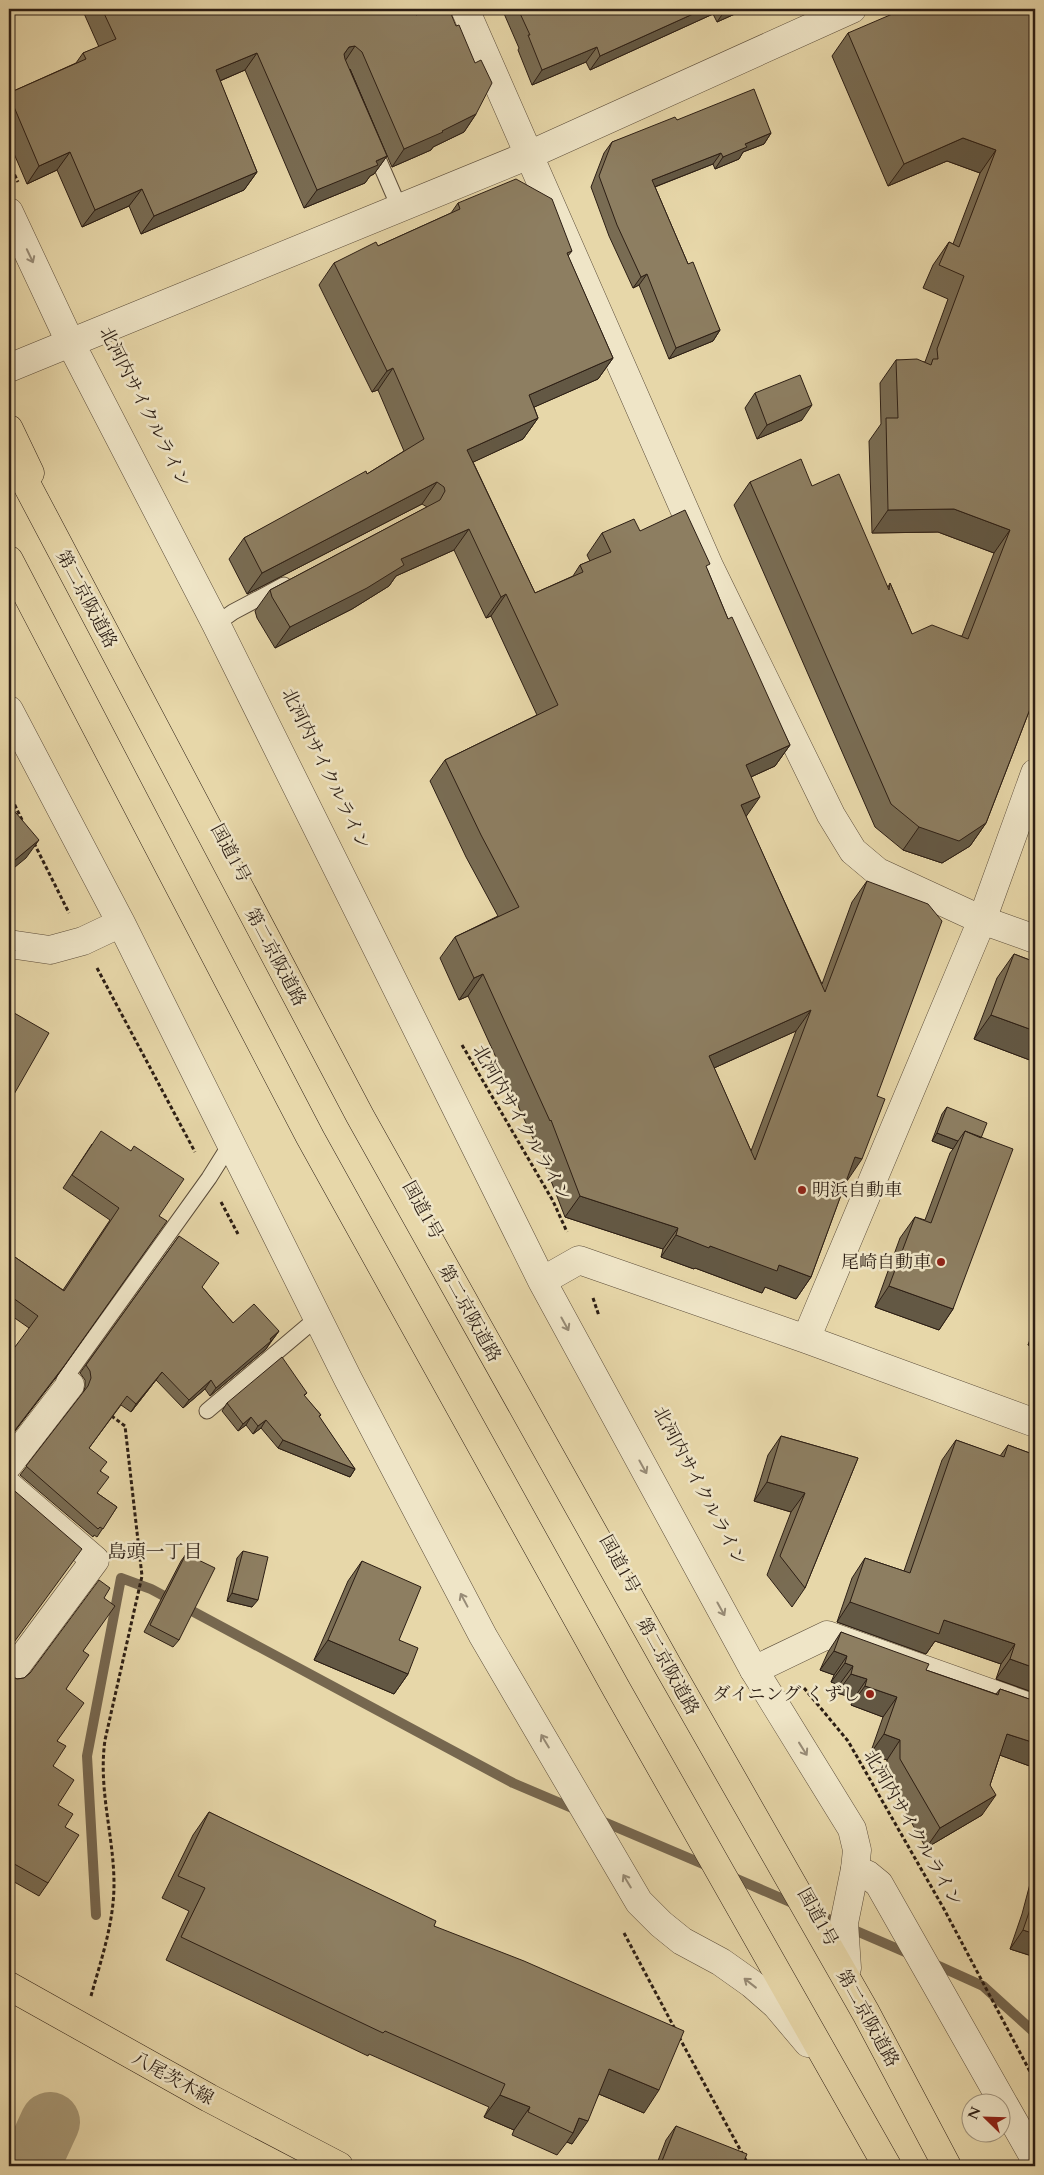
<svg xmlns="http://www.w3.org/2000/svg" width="1044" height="2175" font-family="Cardo,'Noto Serif JP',serif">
	<rect width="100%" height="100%" fill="#e7d7a9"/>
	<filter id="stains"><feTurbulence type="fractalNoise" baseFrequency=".004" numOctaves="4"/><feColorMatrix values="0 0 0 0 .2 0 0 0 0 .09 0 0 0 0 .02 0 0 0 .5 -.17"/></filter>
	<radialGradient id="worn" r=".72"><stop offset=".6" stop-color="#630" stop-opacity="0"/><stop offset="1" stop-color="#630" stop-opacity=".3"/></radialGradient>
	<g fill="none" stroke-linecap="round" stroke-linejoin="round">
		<!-- stream -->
		<path stroke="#76674f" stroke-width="10" d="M597,1819L710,1867
			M730,1876L797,1905
			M817,1914L912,1955
			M96,1915L87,1756L121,1578L151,1589L513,1783L579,1811
			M930,1962L983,1986L1035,2033
			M50,2122L71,2134"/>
		<!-- river -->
		<path stroke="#a79876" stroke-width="60" d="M24,2166L39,2146L50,2122"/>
		<!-- service casing -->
		<g stroke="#5b4c39" stroke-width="17">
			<path id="service" d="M373,147L399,207
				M216,624L233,612L284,585
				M64,1380L209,1178L231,1143
				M207,1411L317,1318"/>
		</g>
		<!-- minor casing -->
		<g stroke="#5b4c39" stroke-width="29">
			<path id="minor" d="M9,1464L70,1385
				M9,1486L95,1560L9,1676
				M754,1670L827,1635L1035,1709
				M855,1869L868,1875L879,1884L1035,2159"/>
		</g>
		<!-- tertiary casing -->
		<g stroke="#5b4c39" stroke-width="29">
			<path id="tertiary" d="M465,9L710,568L831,815L853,851L878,872L982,920L1035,939
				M9,212L70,342L216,624L542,1281L754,1670L852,1829L857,1850L855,1869L844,1923L847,1968
				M9,368L529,155L852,9
				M9,710L121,923L348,1379L483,1636L639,1902L661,1924L682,1941L721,1962L752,1984L776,2005L808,2043
				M9,944L50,950L83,941L121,923
				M542,1281L579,1260L806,1339L1035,1423
				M806,1339L982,920L1035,773"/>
		</g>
		<!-- primary casing -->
		<g stroke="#2c1e14" stroke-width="29">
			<path id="primary" d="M9,1986L209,2098L339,2166"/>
		</g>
		<!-- trunk casing -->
		<g stroke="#2c1e14" stroke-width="29">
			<path id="trunk" d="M9,429L30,473"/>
		</g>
		<!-- motorway casing -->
		<g stroke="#2c1e14" stroke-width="29">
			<path id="motorway" d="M9,451L360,1116L669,1668L866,2013L947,2166
				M9,560L310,1137L617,1690L887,2166"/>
		</g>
		<!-- path -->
		<path stroke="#2c1e14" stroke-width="3" stroke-dasharray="4 2.5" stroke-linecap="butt" d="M9,163L18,182
			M9,793L23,822
			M34,843L69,913
			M97,968L195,1152
			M462,1045L553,1201L567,1232
			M221,1202L238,1234
			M593,1298L599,1316
			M9,1343L16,1348
			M804,1688L848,1741L944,1909L1035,2081
			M624,1933L675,2029
			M91,1996C101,1960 114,1923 114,1884C114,1836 98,1790 105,1740L142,1576L125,1426L109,1414
			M679,2037L749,2166"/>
		<!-- service -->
		<use href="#service" stroke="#efe5c7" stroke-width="15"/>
		<!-- minor -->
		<use href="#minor" stroke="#efe5c7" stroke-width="28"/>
		<!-- tertiary -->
		<use href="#tertiary" stroke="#efe5c7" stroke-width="28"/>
		<!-- primary -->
		<use href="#primary" stroke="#e7d7a9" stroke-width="28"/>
		<!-- trunk -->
		<use href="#trunk" stroke="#e7d7a9" stroke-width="28"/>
		<!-- motorway -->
		<use href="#motorway" stroke="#e7d7a9" stroke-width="28"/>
	</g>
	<!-- wall -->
	<path fill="#796c53" stroke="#2c1e14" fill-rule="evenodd" d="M82,9H414L416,15L476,114L464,132L433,147L431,150L392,167L350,69L387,156L374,174L370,176L365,183L304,208L245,70L220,81L257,172L244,190L141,234L129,206L82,227L57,170L27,184L9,142V93L76,63L83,53L99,47Z
		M502,9H746L717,22L713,14L590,70L586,62L532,85L518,50L519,48Z
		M1035,9V696L986,823L970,846L942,863L903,850L875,827L734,505L750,482L812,486L888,587L890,583L912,634L962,636L994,553L938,532L872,533L869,441L881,424L880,383L896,360L925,362L948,299L923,288L933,265L949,242L953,244L980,173L947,161L888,186L832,56L848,33Z
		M677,120L771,133L764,144L743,152L739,159L715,169L713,164L655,187L688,264L720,330L713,341L669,359L639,285L633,288L609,236L591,187L604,153L612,142Z
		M458,203L572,251L568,256L613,358L598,379L534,407L538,418L523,439L473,462L535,593L573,576L580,565L590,561L587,555L602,533L640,531L707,569L728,619L790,745L775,766L751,777L746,817L822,984L852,902L867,881L877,1096L847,1181H846L811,1277L796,1299L765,1287L762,1293L695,1268L694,1269L661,1257L663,1249L565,1217L536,1142L535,1143L468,996L459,1000L440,958L455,937L498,916L466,857L430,781L445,760L537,715L491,616L486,618L454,550L396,576L389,586L352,609L275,648L257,618L255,611L270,590L427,507L422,504L247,594L229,559L244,538L367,474L404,451L378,390L372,392L319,285L334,263L378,246L451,213ZM796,1031L751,1151L714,1068Z
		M755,393L802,420L757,439L745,408Z
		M1014,954L1035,962V1062L974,1039L997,978Z
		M947,1107L981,1138L953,1309L939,1330L875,1307L900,1238L915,1217L925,1220L950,1153L953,1149L932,1141L942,1114Z
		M92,1144L159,1216L55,1379L29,1328L9,1314V1253L63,1290L110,1220L63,1188Z
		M179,1236L202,1287L233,1323L279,1331L266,1349L210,1396L205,1389L183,1408L156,1380L131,1412L121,1405L89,1448L101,1471L97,1493L117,1507L97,1537L94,1535L93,1537L20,1475L83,1393L85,1387V1380L80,1373Z
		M1035,1326V1347L1028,1345Z
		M307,1393L304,1396L321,1415L319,1417L355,1469L350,1477L278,1448L261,1428L253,1434L246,1425L238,1431L222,1411L227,1403Z
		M781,1436L858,1458L805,1588L792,1607L767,1575L791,1512L754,1501L768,1455Z
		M956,1440L1000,1456L1008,1445L1035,1455V1693L996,1679L1001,1664L935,1641L926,1654L837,1622L852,1578L865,1558L904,1571L942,1460Z
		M243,1551L252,1607L227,1601L237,1558Z
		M186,1554L179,1640L173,1647L144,1632L181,1561Z
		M362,1561L399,1640L408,1674L394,1694L314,1660L348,1581Z
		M104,1598L83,1651L66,1689L53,1766L58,1805L65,1827L48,1883L39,1896L9,1879V1675L17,1679L24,1678L30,1673Z
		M841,1632L926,1670L996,1694L1000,1689L1035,1701V1768L1000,1755L990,1785L982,1815L926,1848L886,1778L887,1760L870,1754L883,1717L851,1705L854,1698L837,1693L839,1685L831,1682L834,1675L820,1670L828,1652Z
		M209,1812L434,1926L644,2113L599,2094L572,2144L567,2142L557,2155L512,2135L514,2130L484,2117L489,2107L369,2054L368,2056L166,1960L189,1911L162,1898L193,1835Z
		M1035,1865V1957L1010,1949L1022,1914Z
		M676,2126L742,2166H656L666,2140Z"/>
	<!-- shaded-wall -->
	<path fill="#635844" stroke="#2c1e14" d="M704,9H717L713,14L590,70L600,56Z
		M726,9H746L717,22Z
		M355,46L343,64L332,71L349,47Z
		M597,47L586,62L532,85L542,70Z
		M257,53L245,70L203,88L216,70Z
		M476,114L464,132L433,147L431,150L392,167L404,149Z
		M771,133L764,144L743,152L739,159L715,169L723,157L745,144Z
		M963,138L996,150L980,173L947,161L888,186L904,164Z
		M70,152L57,170L27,184L39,166Z
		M721,153L713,164L644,191L652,180Z
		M387,156L374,174L370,176L365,183L304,208L317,190Z
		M257,172L244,190L141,234L154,216Z
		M142,189L129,206L82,227L95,210Z
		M647,274L639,285L633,288L641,277Z
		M720,330L713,341L669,359L676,348Z
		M613,358L598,379L514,416L529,395Z
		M393,368L378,390L372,392L387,371Z
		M812,405L802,420L757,439L767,425Z
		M538,418L523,439L452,472L467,450Z
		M437,482L422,504L247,594L262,573Z
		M954,509L1010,530L994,553L938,532L872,533L888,510Z
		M469,529L454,550L396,576L389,586L352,609L275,648L290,627L401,559Z
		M506,594L491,616L486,618L501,597Z
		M790,745L775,766L731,786L746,765Z
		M760,797L745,818L741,805Z
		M986,823L970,846L942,863L903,850L919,827Z
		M39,840L26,858L9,872V865Z
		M483,974L468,996L459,1000L474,978Z
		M811,1010L796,1031L694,1077L709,1056Z
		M991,1015L1035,1031V1062L974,1039Z
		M937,1133L958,1141L953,1149L932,1141Z
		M855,1157L862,1159L847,1181L840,1178Z
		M580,1196L678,1228L663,1249L565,1217Z
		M158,1233L55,1379L9,1439V1438Z
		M676,1235L710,1246L779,1265L811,1277L796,1299L765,1287L762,1293L695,1268L694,1269L661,1257Z
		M889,1286L953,1309L939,1330L875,1307Z
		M279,1331L273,1339L269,1343L271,1341L266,1349L210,1396L216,1388Z
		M1035,1335V1347L1028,1345Z
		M162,1372L156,1380L131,1412L136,1404Z
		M211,1380L205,1389L183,1408L189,1400Z
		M251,1417L246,1425L238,1431L243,1424Z
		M266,1420L261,1428L253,1434L258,1426Z
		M283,1440L355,1469L350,1477L278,1448Z
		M767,1482L805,1493L791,1512L754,1501Z
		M232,1593L258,1600L252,1607L227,1601Z
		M850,1602L944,1620L1015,1644L1001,1664L935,1641L926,1654L837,1622Z
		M328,1640L408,1674L394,1694L314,1660Z
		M834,1651L847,1656L834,1675L820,1670Z
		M1010,1659L1035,1668V1693L996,1679Z
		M845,1663L853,1666L839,1685L831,1682Z
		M851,1674L867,1679L854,1698L837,1693Z
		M865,1686L897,1697L883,1717L851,1705Z
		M884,1734L900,1740L887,1760L870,1754Z
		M1007,1734L1035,1743V1768L994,1753Z
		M996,1795L982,1815L926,1848L940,1828Z
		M1023,1930L1035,1934V1957L1010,1949Z
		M609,2069L659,2090L644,2113L594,2092Z
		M500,2095L530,2107L514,2130L484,2117Z
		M579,2118L588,2121L572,2144L567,2142L573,2133Z"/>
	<!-- building -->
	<path fill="#8d7e61" stroke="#2c1e14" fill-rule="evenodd" d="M102,9H414L416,15L430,9H449L456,26L459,25L475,63L481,60L492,83L476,114L442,131L443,132L404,149L362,52L355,46L349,47L344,54L345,59L387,156L376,161L378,165L317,190L257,53L216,70L257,172L154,216L142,189L95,210L70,152L39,166L9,95V93L86,59L83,53L116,39Z
		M518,9H704L600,56L597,47L542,70L528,35H530Z
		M904,9H1035V696L986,823L959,841L919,827L891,804L750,482L801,459L812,486L839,474L889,590L890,583L912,634L932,625L968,639L1010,530L954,509L888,510L886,418H898L896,360L917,359L931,365L933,359H938L937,349L964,276L939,265L949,242L959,247L996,150L963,138L904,164L848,33Z
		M754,89L771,133L745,144L747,147L723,157L721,153L652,180L688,264L693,262L720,330L676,348L647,274L641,277L617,225L599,176L612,142L675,117L677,120Z
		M516,179L552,199L572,251L567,253L613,358L529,395L538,418L467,450L535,593L583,572L580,565L611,552L602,533L634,519L640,531L685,510L710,564L706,566L728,619L732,617L790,745L746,765L760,797L741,805L825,992L867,881L928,904L942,921L877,1096L885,1099L862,1159L855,1157L811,1277L779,1265L777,1271L710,1246L709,1248L676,1235L678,1228L580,1196L551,1120L550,1121L483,974L474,978L455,937L519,907L481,835L445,760L558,705L506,594L501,597L469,529L401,559L404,565L367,588L290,627L272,597L270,590L440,500L445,491L444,487L437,482L262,573L244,538L366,471L367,474L424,439L393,368L387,371L334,263L376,242L378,246L460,209L458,203ZM811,1010L755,1160L709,1056Z
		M800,375L812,405L767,425L755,393Z
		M9,797L15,803L11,807L39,840L9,865Z
		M9,946L15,950L9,961Z
		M1014,954L1035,962V1031L991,1015Z
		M9,1010L49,1033L9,1103Z
		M947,1107L987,1123L981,1138L965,1131L958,1141L937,1133Z
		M101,1131L131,1151L134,1146L184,1179L159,1216L167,1221L64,1366L9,1438V1355L38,1316L9,1295V1253L64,1291L119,1208L72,1175Z
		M965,1131L1013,1149L953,1309L889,1286L915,1217L931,1223Z
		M179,1236L219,1263L202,1287L233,1323L254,1304L279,1331L270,1339L271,1341L216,1388L211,1380L189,1400L162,1372L136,1404L127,1396L89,1448L107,1462L100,1471L109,1477L97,1493L117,1507L103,1529L100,1527L98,1529L26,1466L88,1386L91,1378L90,1371L86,1365Z
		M282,1357L307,1393L304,1395L321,1415L319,1416L355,1469L283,1440L266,1420L258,1426L251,1417L243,1424L227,1403Z
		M781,1436L858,1458L805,1588L780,1556L805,1493L767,1482Z
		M956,1440L1004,1457L1008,1445L1035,1455V1668L1010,1659L1015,1644L944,1620L939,1634L850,1602L865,1558L910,1573Z
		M9,1486L82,1549L9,1649Z
		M243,1551L268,1557L258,1600L232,1593Z
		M186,1554L215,1568L179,1640L150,1625Z
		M362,1561L421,1587L399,1640L418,1648L408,1674L328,1640Z
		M99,1580L110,1588L104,1598L115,1606L83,1651L89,1655L66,1689L84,1703L57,1741L66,1746L53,1766L74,1780L58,1805L73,1814L65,1827L79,1835L48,1883L9,1861V1675L17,1679L24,1678L30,1673Z
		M841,1632L929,1664L926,1670L998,1695L1000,1689L1035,1701V1743L1007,1734L990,1785L996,1795L940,1828L900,1759V1740L884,1734L897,1697L865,1686L867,1679L851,1674L853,1666L845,1663L847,1656L834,1651Z
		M209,1812L436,1921L434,1926L524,1961L684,2031L659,2090L609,2069L588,2121L579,2118L573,2133L528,2112L530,2107L500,2095L505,2084L385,2031L383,2033L181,1937L205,1888L178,1876Z
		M1035,1895V1934L1023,1930Z
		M676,2126L747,2154L742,2166H660Z"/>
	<!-- one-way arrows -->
	<defs><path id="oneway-shaft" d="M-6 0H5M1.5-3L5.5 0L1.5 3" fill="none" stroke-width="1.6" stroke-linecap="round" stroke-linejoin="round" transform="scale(1.25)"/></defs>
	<g stroke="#978b76">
		<use href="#oneway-shaft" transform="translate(30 256) rotate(65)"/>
		<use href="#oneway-shaft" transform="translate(565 1324) rotate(61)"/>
		<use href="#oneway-shaft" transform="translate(643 1467) rotate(61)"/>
		<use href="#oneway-shaft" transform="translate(464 1600) rotate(-118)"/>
		<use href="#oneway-shaft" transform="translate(721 1609) rotate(61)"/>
		<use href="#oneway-shaft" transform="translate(545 1741) rotate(-121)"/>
		<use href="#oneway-shaft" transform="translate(803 1749) rotate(58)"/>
		<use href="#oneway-shaft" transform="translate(627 1881) rotate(-121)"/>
		<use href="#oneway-shaft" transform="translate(750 1983) rotate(-142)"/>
	</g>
	<!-- markers -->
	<g fill="#8f2418" stroke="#efe5c7" stroke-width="2">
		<circle cx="802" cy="1190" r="5"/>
		<circle cx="941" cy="1262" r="5"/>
		<circle cx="870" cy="1694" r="5"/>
	</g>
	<g text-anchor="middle" stroke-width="5" stroke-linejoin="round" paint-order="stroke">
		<!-- street labels -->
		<g font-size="18" fill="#2c1e14" stroke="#efe5c7">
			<text transform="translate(145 407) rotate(63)" y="6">北河内サイクルライン</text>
			<text transform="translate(87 599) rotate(62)" y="6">第二京阪道路</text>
			<text transform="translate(326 769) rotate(64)" y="6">北河内サイクルライン</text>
			<text transform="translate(231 853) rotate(62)" y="6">国道1号</text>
			<text transform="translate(276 957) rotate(62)" y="6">第二京阪道路</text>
			<text transform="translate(522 1123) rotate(60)" y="6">北河内サイクルライン</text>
			<text transform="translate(423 1210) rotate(61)" y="6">国道1号</text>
			<text transform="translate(470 1313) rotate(61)" y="6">第二京阪道路</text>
			<text transform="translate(700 1486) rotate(62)" y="6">北河内サイクルライン</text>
			<text transform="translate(620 1564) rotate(61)" y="6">国道1号</text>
			<text transform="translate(668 1666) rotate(61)" y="6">第二京阪道路</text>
			<text transform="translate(913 1828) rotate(60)" y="6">北河内サイクルライン</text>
			<text transform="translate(818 1917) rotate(61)" y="6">国道1号</text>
			<text transform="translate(868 2018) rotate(61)" y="6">第二京阪道路</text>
			<text transform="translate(173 2078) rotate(29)" y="6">八尾茨木線</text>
		</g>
		<!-- poi labels -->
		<g font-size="18" fill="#2c1e14" stroke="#efe5c7" text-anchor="end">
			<text x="812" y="1196" text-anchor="start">明浜自動車</text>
			<text x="931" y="1268">尾崎自動車</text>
			<text x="860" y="1700">ダイニング くずし</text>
		</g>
		<!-- neighbourhood labels -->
		<g font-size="19" fill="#2c1e14" stroke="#efe5c7">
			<text x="155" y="1558">島頭一丁目</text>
		</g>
	</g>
	<!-- margin -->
	<rect width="1044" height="2175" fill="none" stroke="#e7d7a9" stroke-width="30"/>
	<rect x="10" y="10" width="1024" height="2155" fill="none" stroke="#2c1e14" stroke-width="2.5"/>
	<rect x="15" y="15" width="1014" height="2145" fill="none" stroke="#2c1e14"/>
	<!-- north arrow -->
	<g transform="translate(986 2118) rotate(293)"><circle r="24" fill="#efe5c7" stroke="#a1957f"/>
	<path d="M0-4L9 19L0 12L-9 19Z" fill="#8f2418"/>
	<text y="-8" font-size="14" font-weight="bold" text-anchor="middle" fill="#2c1e14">N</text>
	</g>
	<rect width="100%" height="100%" filter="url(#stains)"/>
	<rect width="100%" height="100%" fill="url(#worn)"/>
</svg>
